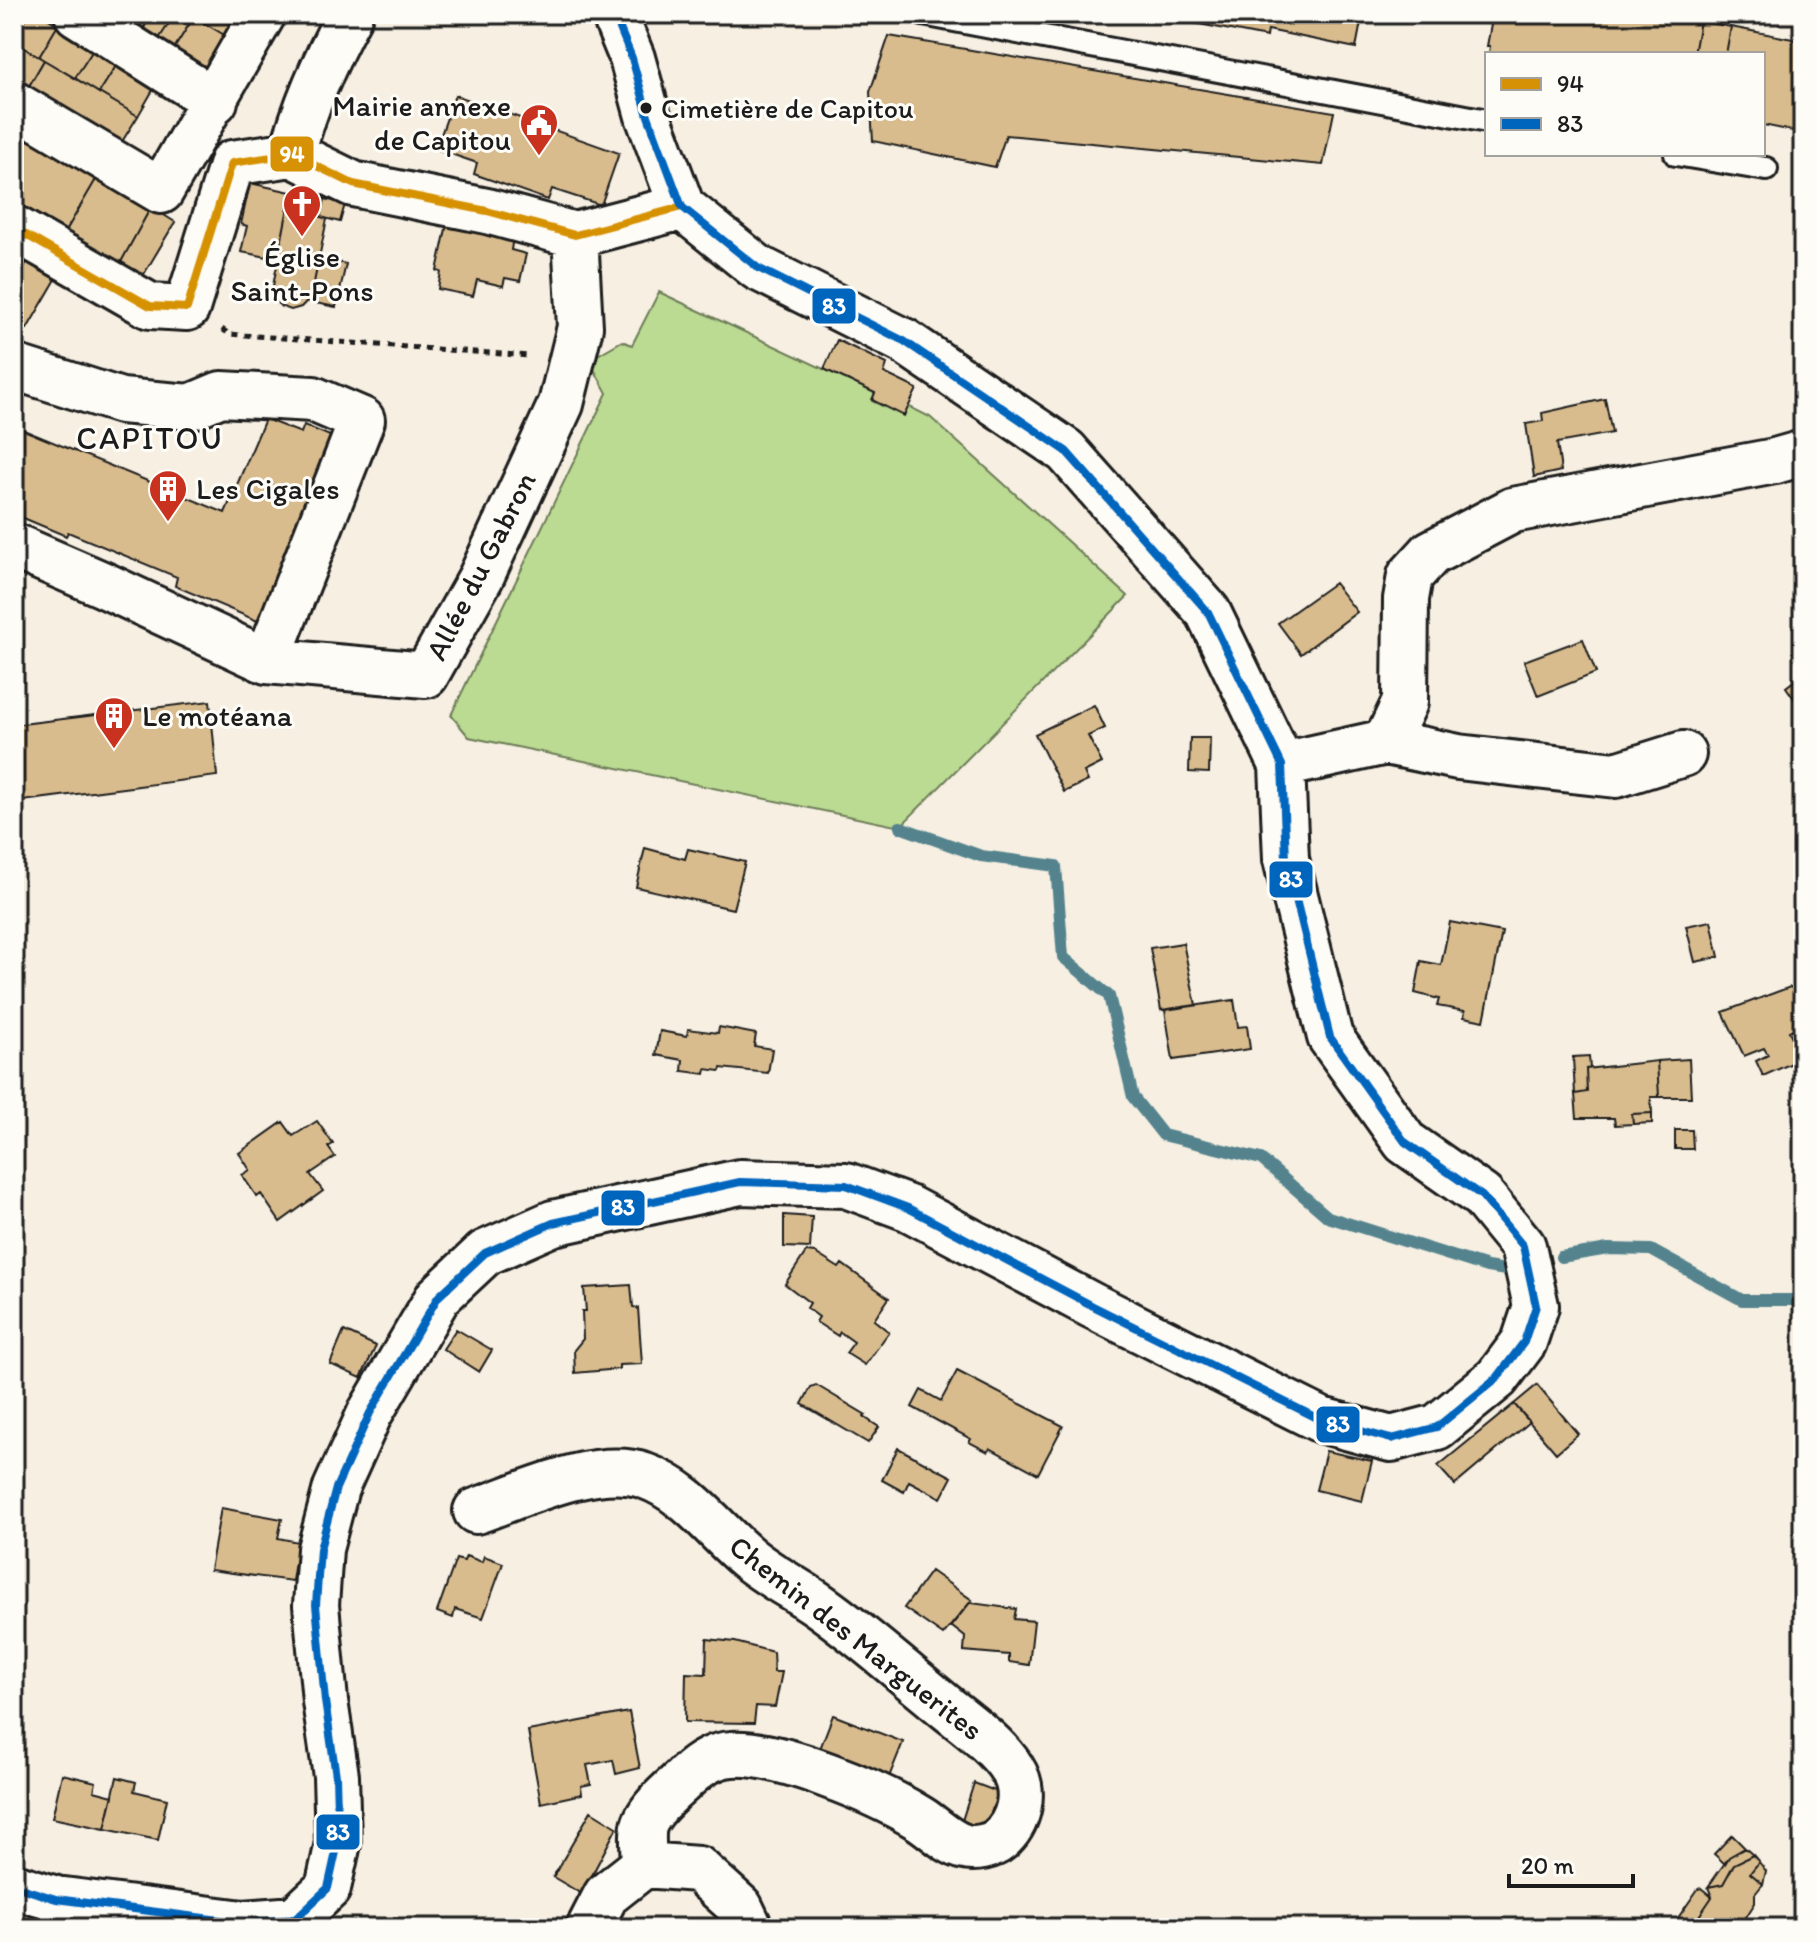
<svg xmlns="http://www.w3.org/2000/svg" width="1817" height="1942" font-family="Itim,sans-serif">
	<rect width="100%" height="100%" fill="#f6efe2"/>
	<filter id="ink" filterUnits="userSpaceOnUse"><feTurbulence type="fractalNoise" baseFrequency=".0125" numOctaves="2"/><feDisplacementMap in="SourceGraphic" scale="16" xChannelSelector="R" yChannelSelector="G"/><feConvolveMatrix kernelMatrix="1 2 1 2 8 2 1 2 1" color-interpolation-filters="sRGB"/></filter>
	<g filter="url(#ink)">
		<!-- green -->
		<path fill="#bbda92" stroke="#6c7b57" stroke-width="2" d="M659,292L875,393L872,401L903,416L908,406L930,417L1128,596L900,827L469,737L451,715L607,393L589,360L622,341L632,345Z"/>
		<g fill="none" stroke-linecap="round" stroke-linejoin="round">
			<!-- stream -->
			<path stroke="#54838d" stroke-width="12" d="M900,827L981,856L1056,866L1063,957L1109,996L1133,1097L1163,1135L1261,1159L1328,1217L1487,1267L1506,1270
				M1561,1257L1608,1249L1651,1250L1742,1300H1803"/>
		</g>
		<!-- building -->
		<path fill="#d9bc8e" stroke="#1c1c1c" stroke-width="2" d="M14,14H28L14,38Z
			M28,14H41L58,25L39,57L14,42Z
			M112,14H152L139,36Z
			M152,14H175L155,45L139,36Z
			M175,14H240L226,36L194,17L190,23Z
			M175,14L190,23L170,55L155,45Z
			M1147,14H1367L1365,23L1361,22L1356,48L1268,30L1267,37Z
			M1493,14H1662L1700,21L1694,54H1489L1490,46H1487Z
			M194,17L226,36L203,74L170,55Z
			M1700,21L1731,27L1726,54H1694Z
			M58,25L95,47L75,78L39,57Z
			M1731,27L1803,41V133L1763,125V54H1726Z
			M889,36L1334,112L1323,165L1006,135L995,167L873,141L870,92Z
			M14,42L44,60L25,93L14,86Z
			M95,47L119,61L99,93L75,78Z
			M44,60L138,116L118,148L25,93Z
			M119,61L157,83L138,116L99,93Z
			M455,95L619,153L601,205L552,189L548,200L474,174L477,163L436,149Z
			M14,127L29,135L14,161Z
			M29,135L98,176L60,241L14,214V161Z
			M98,176L151,207L115,273L60,241Z
			M250,183L291,192L278,259L241,252L247,226L241,224Z
			M291,192L325,199L321,217L327,219L310,302L307,301L301,307L291,310L280,306L277,301L273,286Z
			M325,199L345,204L340,222L321,217Z
			M151,207L175,222L137,286L115,273Z
			M447,224L513,237L511,250L526,254L520,281L505,278L503,286L477,280L473,296L438,289L441,272L437,271Z
			M29,257L59,274L27,329L14,323V261L24,267Z
			M319,258L346,264L336,307L310,302Z
			M837,340L887,364L884,373L917,389L904,416L872,400L875,393L824,369Z
			M1605,399L1612,433L1557,443L1561,471L1534,477L1526,424L1543,421L1542,413Z
			M265,419L301,433L304,425L337,439L260,622L175,586L177,577L68,532L66,536L14,514V426L225,513Z
			M1334,583L1357,612L1301,654L1278,623Z
			M1583,639L1596,673L1538,696L1524,661Z
			M1803,674V711L1786,687Z
			M210,701L217,776L14,802V725Z
			M1094,705L1105,728L1088,736L1102,763L1084,772L1088,781L1064,792L1035,734Z
			M1190,738H1210L1209,773L1189,772Z
			M645,848L685,859L688,849L745,862L733,909L636,887Z
			M1711,921L1719,957L1695,962L1686,926Z
			M1450,922L1502,932L1484,1021L1464,1017L1465,1011L1437,1006L1439,999L1415,993L1421,961L1441,965Z
			M1183,943L1196,1005L1161,1010L1150,948Z
			M1790,987L1796,989L1803,1004V1015L1794,1019L1798,1027L1789,1031L1799,1052L1803,1050V1058L1763,1076L1756,1061L1768,1055L1764,1048L1744,1056L1723,1012Z
			M1234,1000L1238,1027L1247,1026L1250,1049L1173,1060L1165,1010Z
			M719,1027L756,1034L754,1046L772,1049L768,1073L721,1068L720,1071L706,1069L705,1074L682,1071L683,1060L656,1055L660,1031L687,1036L688,1029L718,1033Z
			M1589,1056L1590,1069H1586L1587,1092L1575,1094L1573,1057Z
			M1689,1059L1691,1097H1659L1657,1061Z
			M1657,1061L1659,1097H1651L1652,1113L1632,1114L1633,1124L1615,1125L1614,1118H1577L1575,1094L1587,1092L1586,1069Z
			M1652,1113V1123L1633,1124L1632,1114Z
			M317,1121L333,1144L328,1147L335,1157L310,1174L323,1191L280,1222L261,1194L257,1197L242,1175L250,1170L239,1153L283,1122L293,1136Z
			M1675,1130H1692L1693,1149H1675Z
			M784,1215L812,1217L810,1248L784,1247Z
			M806,1252L815,1253L839,1268L842,1264L889,1298L874,1320L889,1332L865,1365L846,1353L854,1342L840,1332L838,1336L816,1322L819,1317L807,1308L810,1303L785,1284Z
			M631,1285L633,1307L638,1308L642,1364L619,1365V1369L575,1373L574,1350L583,1339L582,1311H586L584,1288Z
			M456,1329L492,1350L479,1372L443,1349Z
			M344,1331L376,1346L361,1378L330,1364Z
			M957,1371L1063,1426L1038,1474L990,1448L988,1452L969,1442L971,1439L912,1407L921,1390L941,1401Z
			M816,1385L866,1415L864,1417L879,1427L868,1443L802,1404L811,1387Z
			M1537,1385L1578,1434L1556,1453L1514,1404Z
			M1514,1404L1530,1422L1455,1485L1438,1466Z
			M898,1448L952,1477L941,1498L909,1481L904,1492L882,1480Z
			M1326,1451L1372,1461L1362,1501L1316,1490Z
			M221,1508L282,1519L278,1538L298,1542L292,1581L210,1570Z
			M466,1556L482,1562L484,1556L503,1563L483,1618L455,1609L453,1618L437,1612L456,1559L464,1561Z
			M931,1571L972,1600L943,1635L904,1608Z
			M972,1600L971,1603L1016,1609L1014,1619L1034,1621L1029,1665L1009,1662V1655L964,1651L965,1637L951,1626Z
			M707,1639L735,1642L773,1652L774,1672H782L775,1707L756,1706L754,1723L685,1722L686,1673L706,1674Z
			M629,1712L640,1768L616,1774L613,1760L587,1765L591,1784L581,1786L582,1794L541,1803L528,1731Z
			M833,1715L903,1742L889,1777L820,1749Z
			M62,1774L96,1782L94,1791L113,1796L105,1829L52,1818Z
			M117,1777L136,1782L134,1791L167,1799L158,1840L105,1829Z
			M974,1783L998,1792L983,1838L959,1830Z
			M591,1811L617,1827L582,1894L553,1877Z
			M1732,1835L1745,1848L1729,1857L1725,1864L1714,1854Z
			M1745,1848L1753,1855L1734,1864L1723,1884L1708,1887L1729,1857Z
			M1753,1855L1759,1862L1750,1873L1763,1884L1755,1894V1903L1739,1928H1691L1712,1897L1708,1887L1723,1884L1734,1864Z
			M1759,1862L1766,1871L1763,1884L1750,1873Z
			M1701,1888L1712,1897L1691,1928H1671L1698,1889Z"/>
		<g fill="none" stroke-linecap="round" stroke-linejoin="round">
			<!-- service casing -->
			<g stroke="#1c1c1c" stroke-width="28">
				<path id="service" d="M923,14L1487,121
					M1676,154L1766,169"/>
			</g>
			<!-- minor casing -->
			<g stroke="#1c1c1c" stroke-width="50">
				<path id="minor" d="M77,14L215,101
					M14,104L161,191L263,14
					M292,154C305,105 326,58 350,14
					M14,228L150,306L187,308L232,163L292,154L353,184L487,211L575,235L682,207
					M14,367L121,401L190,407L221,394L313,399L362,420L267,661
					M14,546L104,585L267,661L426,675L481,577L561,404L580,327L575,235
					M1386,742L1458,757L1616,775L1683,754
					M1282,765L1386,742L1405,702L1406,599L1410,576L1431,553L1513,510L1775,461L1803,453
					M476,1511C522,1495 596,1459 645,1476C688,1491 714,1530 748,1558C770,1576 796,1589 819,1605C863,1636 904,1673 946,1707C968,1725 997,1745 1012,1769C1027,1792 1019,1823 999,1840C992,1846 975,1850 965,1847C948,1843 934,1827 919,1818C879,1793 779,1751 732,1754C711,1755 695,1768 681,1782C669,1793 652,1807 645,1823C641,1833 644,1853 644,1865
					M14,1886L56,1899L243,1923L295,1919L328,1888L338,1843L336,1776L325,1701L316,1605L320,1549L336,1488L370,1413L438,1297L485,1253L553,1223L740,1182L846,1185L908,1208L1093,1306L1321,1420L1391,1439L1437,1427L1497,1378L1524,1342L1536,1306L1523,1246L1482,1196L1405,1142L1330,1037L1286,859L1282,765L1208,612L1066,451L904,341L758,268L682,207L648,116L632,58L614,14
					M589,1928L606,1895L644,1865L698,1869L740,1907L750,1928"/>
			</g>
			<!-- path -->
			<path stroke="#1c1c1c" stroke-width="5" stroke-dasharray="6 6" stroke-linecap="butt" d="M222,329L229,334L530,356"/>
			<!-- service -->
			<use href="#service" stroke="#fdfcf7" stroke-width="22"/>
			<!-- minor -->
			<use href="#minor" stroke="#fdfcf7" stroke-width="44"/>
			<!-- bus-1 casing -->
			<g stroke="#fdfcf7" stroke-width="14">
				<path id="bus-1" d="M14,228L150,306L187,308L232,163L292,154L353,184L487,211L575,235L682,207"/>
			</g>
			<!-- bus-2 casing -->
			<g stroke="#fdfcf7" stroke-width="14">
				<path id="bus-2" d="M14,1886L56,1899L243,1923L295,1919L328,1888L338,1843L336,1776L325,1701L316,1605L320,1549L336,1488L370,1413L438,1297L485,1253L553,1223L740,1182L846,1185L908,1208L1093,1306L1321,1420L1391,1439L1437,1427L1497,1378L1524,1342L1536,1306L1523,1246L1482,1196L1405,1142L1330,1037L1286,859L1282,765L1208,612L1066,451L904,341L758,268L682,207L648,116L632,58L614,14"/>
			</g>
			<!-- bus-1 -->
			<use href="#bus-1" stroke="#d69104" stroke-width="8"/>
			<!-- bus-2 -->
			<use href="#bus-2" stroke="#0065bd" stroke-width="8"/>
		</g>
	</g>
	<!-- icons -->
	<defs>
		<g id="civic-pin" transform="scale(2)"><path d="M0 17L-7.5 6A9.5 9.5 0 1 1 7.5 6Z" fill="#c8321e" stroke="#fdfcf7"/><path d="M-.6-6.5H3V-4.5H.6V-3L4-1V1h2V6H-6V1h2V-1L-.6-3ZM-1.2 2.5V6h2.4V2.5Z" fill="#fff"/></g>
		<g id="church-pin" transform="scale(2)"><path d="M0 17L-7.5 6A9.5 9.5 0 1 1 7.5 6Z" fill="#c8321e" stroke="#fdfcf7"/><path d="M-1.2-6h2.4v3.5h3.3v2.4h-3.3V6h-2.4V-.1h-3.3v-2.4h3.3Z" fill="#fff"/></g>
		<g id="building-pin" transform="scale(2)"><path d="M0 17L-7.5 6A9.5 9.5 0 1 1 7.5 6Z" fill="#c8321e" stroke="#fdfcf7"/><path d="M-4-6H4V6H1V3H-1V6H-4ZM-2.5-4.3h1.7v1.8h-1.7ZM.8-4.3h1.7v1.8H.8ZM-2.5-1h1.7V.8h-1.7ZM.8-1h1.7V.8H.8Z" fill="#fff"/></g>
	</defs>
	<g fill-rule="evenodd">
		<use href="#civic-pin" x="539" y="123"/>
		<use href="#church-pin" x="302" y="204"/>
		<use href="#building-pin" x="168" y="489"/>
		<use href="#building-pin" x="114" y="716"/>
	</g>
	<!-- markers -->
	<circle fill="#1c1c1c" stroke="#fdfcf7" stroke-width="3" cx="646" cy="108" r="7"/>
	<g text-anchor="middle" stroke-width="6" stroke-linejoin="round" paint-order="stroke">
		<!-- bus labels -->
		<g font-size="28" fill="#1c1c1c" stroke="#fdfcf7" text-anchor="start">
			<text x="661" y="118">Cimetière de Capitou</text>
		</g>
		<!-- poi labels -->
		<g font-size="30" fill="#1c1c1c" stroke="#fdfcf7" text-anchor="start">
			<text x="511" y="116" text-anchor="end">Mairie annexe<tspan x="511" dy="34">de Capitou</tspan></text>
			<text x="302" y="267" text-anchor="middle">Église<tspan x="302" dy="34">Saint-Pons</tspan></text>
			<text x="196" y="499">Les Cigales</text>
			<text x="142" y="726">Le motéana</text>
		</g>
		<!-- street labels -->
		<g font-size="30" fill="#1c1c1c" stroke="#fdfcf7">
			<text transform="translate(481 566) rotate(-63)" y="10">Allée du Gabron</text>
			<text transform="translate(856 1638) rotate(38)" y="10">Chemin des Marguerites</text>
		</g>
		<!-- neighbourhood labels -->
		<g font-size="32" letter-spacing="2" fill="#1c1c1c" stroke="#fdfcf7">
			<text x="150" y="449">CAPITOU</text>
		</g>
	</g>
	<g stroke="#fdfcf7" stroke-width="3">
		<rect x="269" y="135" width="46" height="38" rx="8" fill="#d69104"/>
		<rect x="811" y="287" width="46" height="38" rx="8" fill="#0065bd"/>
		<rect x="1268" y="860" width="46" height="39" rx="8" fill="#0065bd"/>
		<rect x="600" y="1189" width="46" height="38" rx="8" fill="#0065bd"/>
		<rect x="1315" y="1405" width="46" height="39" rx="8" fill="#0065bd"/>
		<rect x="315" y="1813" width="46" height="38" rx="8" fill="#0065bd"/>
	</g>
	<g font-size="22" text-anchor="middle" font-weight="bold" fill="#fff">
		<text x="292" y="162">94</text>
		<text x="834" y="314">83</text>
		<text x="1291" y="887">83</text>
		<text x="623" y="1215">83</text>
		<text x="1338" y="1432">83</text>
		<text x="338" y="1840">83</text>
	</g>
	<!-- margin -->
	<rect width="1817" height="1942" fill="none" stroke="#fdfcf7" stroke-width="48"/>
	<rect x="24" y="24" width="1769" height="1894" fill="none" stroke="#1c1c1c" stroke-width="3" filter="url(#ink)"/>
	<!-- legend -->
	<rect x="1485" y="52" width="280" height="104" fill="#fdfcf7" stroke="#a3a29f" stroke-width="2"/>
	<rect x="1501" y="78" width="40" height="12" fill="#d69104" stroke="#a3a29f" stroke-width="2"/>
	<text x="1557" y="92" font-size="24" fill="#1c1c1c">94</text>
	<rect x="1501" y="118" width="40" height="12" fill="#0065bd" stroke="#a3a29f" stroke-width="2"/>
	<text x="1557" y="132" font-size="24" fill="#1c1c1c">83</text>
	<!-- scale -->
	<path d="M1509 1874v12h124v-12" fill="none" stroke="#1c1c1c" stroke-width="4"/>
	<text x="1521" y="1874" font-size="24" fill="#1c1c1c" stroke="#fdfcf7" stroke-width="6" paint-order="stroke">20 m</text>
</svg>
